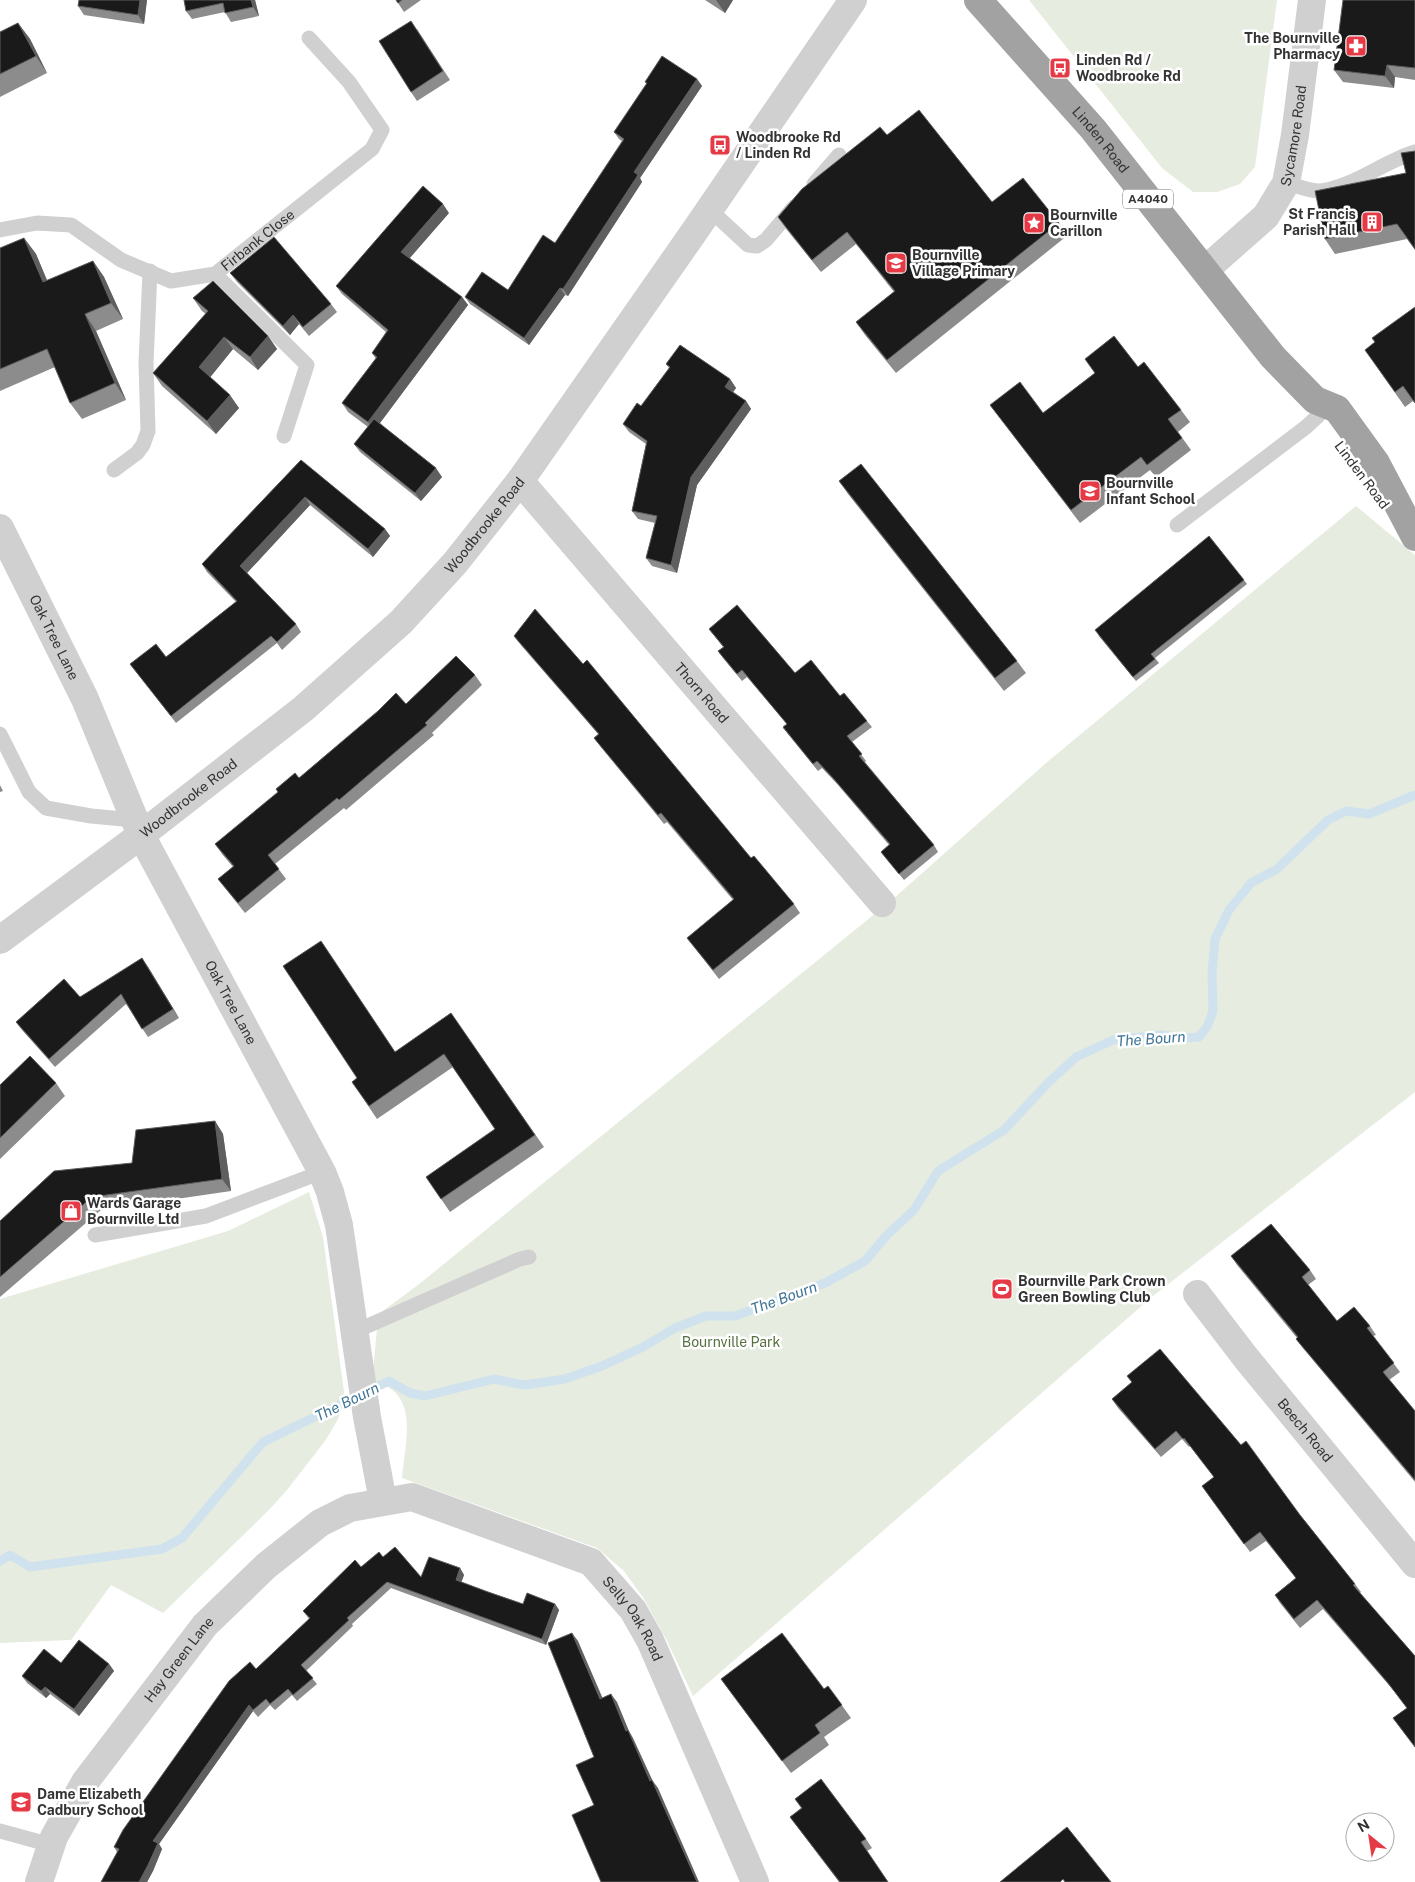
<svg xmlns="http://www.w3.org/2000/svg" width="1415" height="1882" font-family="'Public Sans',sans-serif">
	<rect width="100%" height="100%" fill="#fff"/>
	<!-- green -->
	<path fill="#e6ecdf" d="M1029,0H1277L1255,167L1240,184L1217,192H1193L1162,168Z
		M1356,506L1415,555V1092L1153,1296L693,1696L667,1641L644,1599L624,1571L597,1548L402,1478C405,1442 421,1390 372,1382L377,1329L376,1316L418,1285L893,899L1046,763Z
		M309,1192L323,1237L344,1392L343,1406L337,1421L325,1441L287,1490L268,1511L163,1613L111,1585L71,1640L0,1643V1299L228,1231Z"/>
	<g fill="none" stroke-linecap="round" stroke-linejoin="round">
		<!-- stream -->
		<path stroke="#cfe2ee" stroke-width="9" d="M0,1561L10,1555L30,1567L162,1549L182,1538L263,1442L389,1381L410,1393L425,1396L494,1379L524,1385L565,1379L602,1366L643,1347L675,1328L706,1316H735L825,1283L865,1261L887,1235L914,1210L938,1171L1004,1130L1048,1083L1076,1057L1113,1040L1161,1035L1186,1038L1199,1037L1207,1027L1213,1011L1212,974L1215,939L1229,910L1251,883L1277,869L1328,820L1346,811L1369,814L1415,795"/>
		<!-- service -->
		<g stroke="#d0d0d0" stroke-width="15">
			<path d="M1286,183C1296,185 1311,192 1321,191C1355,186 1383,162 1415,152"/>
			<path d="M814,184L839,155"/>
			<path d="M709,209L748,245L757,246L766,240L794,207"/>
			<path id="s1" d="M0,230L37,223L71,225L121,260L171,281L215,274L372,149L382,130L349,82L309,38"/>
			<path d="M215,274L307,365L284,436"/>
			<path d="M114,470L137,453L143,445L148,431L146,363L150,271"/>
			<path d="M1177,525L1306,427L1318,416"/>
			<path d="M0,734L29,792L46,808L91,816L134,820"/>
			<path d="M95,1235L206,1216L322,1172"/>
			<path d="M356,1331L520,1259L529,1257"/>
			<path d="M0,1831L51,1845"/>
		</g>
		<!-- minor -->
		<g stroke="#d0d0d0" stroke-width="28">
			<path id="s2" d="M1205,270L1266,216L1286,183L1295,135L1312,0"/>
			<path id="s3" d="M520,481L882,903"/>
			<path id="s4" d="M1197,1294L1246,1358L1415,1564"/>
		</g>
		<!-- tertiary -->
		<g stroke="#d0d0d0" stroke-width="28">
			<path id="s5" d="M0,528L85,699L141,835L322,1172L330,1192L339,1225L367,1417L383,1501"/>
			<path id="s6" d="M0,940L141,835L303,709L401,622L455,563L520,481L694,232L853,0"/>
			<path id="s7" d="M39,1882L54,1837L85,1782L205,1625L266,1566L320,1523L350,1508L412,1497L591,1562L633,1610L650,1640L755,1882"/>
		</g>
		<!-- trunk -->
		<path stroke="#a2a2a2" stroke-width="28" id="s8" d="M978,0L1093,129L1273,357L1315,400L1337,409L1376,463L1415,537"/>
	</g>
	<!-- wall -->
	<path fill="#8c8c8c" d="M79,0H147L144,24L84,15L78,6Z
		M184,0H255L259,16L231,22L225,12L192,19L186,11Z
		M396,0H421L404,12Z
		M705,0H733L725,13Z
		M1415,0V80L1395,77L1394,88L1343,82L1334,70Z
		M18,23L30,39L47,73L0,97V32Z
		M417,29L450,80L417,101L411,92Z
		M697,79L702,86L640,178L642,182L568,296L565,295L529,345L470,304L465,297L508,290L555,243L622,141L619,139L614,132L647,84L645,82Z
		M887,135L992,202L1059,223L1068,235L896,373L865,335L856,322L894,292L856,244L821,272L787,230L778,217Z
		M1415,151V250L1407,239L1335,254L1325,239L1406,173Z
		M449,213L410,258L462,297L468,305L380,423L442,477L421,501L360,452L354,444L368,427L348,412L342,403L376,359L372,353L386,332L342,294L336,286Z
		M24,238L36,254L47,281L93,261L104,277L123,319L96,331L126,400L82,419L70,403L55,367L0,391V248Z
		M230,273L331,304L337,312L309,336L299,324L290,335L237,282Z
		M193,298L268,336L277,349L258,370L233,349L210,377L239,408L216,434L162,386L153,373L206,314L202,311Z
		M1415,307V403L1413,401L1405,407L1365,350L1375,342Z
		M1085,359L1138,367L1181,410L1190,422L1178,432L1191,450L1156,477L1150,470L1080,523L990,405L1043,413L1095,373Z
		M666,364L730,379L736,388L733,392L746,401L751,409L697,485L677,573L652,566L646,558L655,523L638,519L632,511L646,444L629,432L623,424L641,406L669,368Z
		M301,460L385,529L390,536L373,557L310,505L247,573L296,624L301,632L282,650L277,643L176,723L130,664L166,657L236,602L207,572L202,564Z
		M839,481L1017,661L1026,673L1004,691L848,494Z
		M1244,580L1247,584L1155,658L1159,663L1136,681L1098,635Z
		M709,629L840,696L867,721L872,727L852,742L866,761L865,762L934,845L938,852L904,880L881,852L889,845L838,785L822,768L818,771L783,728L787,724L747,677L742,681L723,658L718,651L723,647Z
		M514,636L751,858L794,904L800,913L719,979L687,938L733,900L667,822L664,824L600,746L594,738L598,734L520,644Z
		M475,675L482,685L432,733L434,735L346,810L344,808L275,864L286,879L245,913L225,888L218,879L233,867L222,854L215,844L299,778L406,704Z
		M0,785L3,791L0,792Z
		M321,941L395,1052L451,1013L544,1147L450,1212L426,1177L495,1129L453,1067L377,1119L352,1082L357,1078Z
		M148,967L179,1018L148,1037L126,1004L55,1067L22,1030L16,1022L80,997Z
		M56,1083L65,1096L0,1159V1085Z
		M215,1121L223,1134L231,1191L101,1210L0,1297V1221L132,1163Z
		M1231,1256L1310,1270L1316,1279L1308,1285L1337,1321L1370,1326L1376,1335L1373,1336L1400,1372L1389,1380L1415,1411V1482L1302,1347L1296,1339L1297,1338L1237,1265Z
		M1127,1376L1300,1515L1355,1584L1361,1592L1360,1593L1415,1656V1747L1393,1718L1407,1708L1394,1691L1323,1609L1300,1628L1280,1603L1275,1595L1296,1578L1266,1541L1250,1552L1202,1486L1214,1477L1190,1446L1189,1447L1182,1439L1161,1457L1118,1408L1112,1399L1132,1383Z
		M383,1557L421,1577L460,1568L464,1575L461,1582L523,1604H555L559,1610L546,1645L391,1588L352,1624L353,1626L306,1671L317,1684L297,1701L292,1695L275,1710L270,1705L258,1717L253,1711L159,1844L162,1849L153,1871L147,1882H101L117,1852L114,1847L256,1669L309,1619L303,1611L361,1567Z
		M61,1663L109,1664L114,1671L79,1716L50,1694L46,1698L27,1683L22,1676Z
		M721,1679L824,1689L828,1686L851,1718L824,1737L829,1745L791,1773Z
		M795,1799L866,1839L872,1848L867,1851L888,1882H839L790,1817L801,1808Z"/>
	<!-- shaded-wall -->
	<path fill="#5f5f5f" d="M140,0H147L144,24L138,15Z
		M251,0H255L259,16L253,7Z
		M716,0H733L725,13Z
		M18,23L30,39L47,73L36,56Z
		M1387,65L1395,77L1394,88L1385,76Z
		M697,79L702,86L640,178L642,182L568,296L563,289L634,172Z
		M443,204L449,213L407,261L401,252Z
		M24,238L36,254L55,299L43,282Z
		M93,261L104,277L123,319L111,303Z
		M560,288L565,295L529,345L524,338Z
		M462,297L468,305L374,431L368,422Z
		M85,314L96,331L126,400L115,383Z
		M293,315L299,324L290,335L283,326Z
		M268,336L277,349L258,370L250,357Z
		M224,337L233,349L208,380L199,367Z
		M730,379L736,388L731,395L725,387Z
		M230,395L239,408L216,434L207,421Z
		M746,401L751,409L697,485L677,573L671,565L691,477Z
		M436,468L442,477L421,501L415,493Z
		M305,497L310,505L246,574L240,566Z
		M385,529L390,536L373,557L368,549Z
		M142,958L148,967L179,1018L173,1009Z
		M215,1121L223,1134L231,1191L222,1179Z
		M460,1568L464,1575L460,1586L456,1580Z
		M555,1604L559,1610L546,1645L542,1639Z
		M572,1633L578,1641L606,1706L600,1699Z
		M109,1664L114,1671L79,1716L74,1709Z
		M45,1687L50,1694L46,1698L41,1691Z
		M611,1694L617,1702L629,1731L633,1738L656,1788L650,1781L626,1731Z
		M249,1705L253,1711L159,1844L162,1849L153,1871L147,1882H139L153,1841Z
		M652,1780L658,1788L699,1882H697Z"/>
	<!-- building -->
	<path fill="#1a1a1a" stroke="#5f5f5f" d="M79,0H140L138,15L78,6Z
		M184,0H251L253,7L225,13L223,3L186,11Z
		M396,0H402L398,3Z
		M1343,0H1415V68L1387,65L1385,76L1334,70Z
		M411,21L443,71L411,92L379,41Z
		M18,23L36,56L0,74V32Z
		M662,56L697,79L634,172L638,175L563,289L560,288L524,338L465,297L482,272L508,290L543,235L555,243L624,139L614,132L647,83L645,82Z
		M919,110L992,202L1023,178L1059,223L887,360L856,322L895,291L847,232L812,260L778,217L802,189L880,127L887,135Z
		M1415,151V249L1397,224L1325,239L1315,191L1406,173L1401,153Z
		M423,186L443,204L401,252L462,297L368,422L342,403L377,357L372,353L388,330L336,286Z
		M274,237L331,304L303,327L293,315L283,326L230,273Z
		M24,238L43,282L93,261L111,303L85,314L115,383L70,403L47,349L0,369V248Z
		M213,281L268,336L250,357L224,337L199,367L230,395L207,421L153,373L208,311L193,298Z
		M1415,307V403L1403,386L1395,392L1365,350L1375,342L1372,338Z
		M1114,336L1138,367L1144,362L1181,410L1168,419L1182,438L1147,465L1141,457L1071,510L990,405L1020,382L1043,413L1095,373L1085,359Z
		M680,345L730,379L725,387L746,401L691,477L671,565L646,558L657,516L632,511L647,441L623,424L637,403L641,406L670,367L666,364Z
		M374,419L436,468L415,493L354,444Z
		M301,460L385,529L368,549L305,497L240,566L296,624L277,642L271,636L171,716L130,664L156,644L166,657L237,601L202,564Z
		M861,464L1017,661L995,678L839,481Z
		M1209,536L1244,580L1151,654L1155,659L1133,677L1095,630Z
		M737,605L795,673L811,660L840,696L844,693L867,721L847,736L862,754L859,756L934,845L899,874L881,852L890,844L833,778L817,761L813,764L783,727L787,724L742,670L737,674L718,651L724,647L709,629Z
		M535,609L583,664L587,660L751,858L754,856L794,904L713,970L687,938L734,899L661,813L658,815L594,738L599,734L514,636Z
		M456,656L475,675L425,723L427,725L339,800L337,798L268,855L279,869L238,903L218,879L234,866L215,844L278,792L276,789L295,773L299,778L378,711L396,693L406,704Z
		M321,941L395,1052L451,1013L535,1135L441,1199L426,1177L495,1129L444,1054L369,1106L352,1082L357,1078L283,966Z
		M142,958L173,1009L142,1029L121,994L49,1059L16,1022L64,979L80,997Z
		M30,1056L56,1083L0,1138V1085Z
		M215,1121L222,1179L92,1197L0,1277V1221L54,1171L132,1163L136,1130Z
		M1271,1224L1310,1270L1302,1277L1337,1321L1354,1307L1370,1326L1367,1328L1394,1363L1383,1372L1415,1411V1480L1296,1339L1298,1337L1231,1256Z
		M1160,1349L1241,1445L1246,1441L1300,1515L1355,1584L1353,1585L1415,1656V1747L1393,1718L1407,1708L1388,1683L1317,1600L1294,1619L1275,1595L1296,1578L1260,1532L1244,1544L1202,1486L1214,1477L1184,1438L1183,1439L1176,1431L1155,1449L1112,1399L1132,1382L1127,1376Z
		M395,1547L421,1577L429,1557L460,1568L456,1580L488,1592L523,1604L527,1593L555,1604L542,1639L387,1582L347,1618L349,1620L301,1665L313,1678L293,1695L288,1689L270,1704L266,1699L253,1710L249,1705L153,1841L158,1843L148,1865L139,1882H101L119,1849L114,1847L123,1830L229,1681L250,1662L256,1669L310,1618L303,1611L355,1560L361,1567L379,1552L383,1557Z
		M572,1633L600,1699L611,1694L626,1731L628,1730L650,1781L652,1780L697,1882H601L572,1815L594,1805L576,1765L594,1757L548,1643Z
		M782,1633L824,1689L828,1686L842,1705L815,1725L820,1733L782,1761L721,1679Z
		M79,1640L109,1664L74,1709L45,1687L41,1691L22,1676L44,1649L61,1663Z
		M821,1779L866,1839L861,1842L888,1882H840L790,1817L802,1808L795,1799Z
		M1067,1827L1111,1882H1065L1063,1879L1060,1882H1000Z"/>
	<!-- icons -->
	<defs>
		<g id="pharmacy-square" transform="scale(1.125)"><rect x="-9" y="-9" width="18" height="18" rx="4" fill="#e63946" stroke="#fff"/><path d="M-2-6h4v4h4v4h-4v4h-4v-4h-4v-4h4Z" fill="#fff"/></g>
		<g id="bus-square" transform="scale(1.125)"><rect x="-9" y="-9" width="18" height="18" rx="4" fill="#e63946" stroke="#fff"/><path d="M-5-6H5V4H4V6H2V4H-2V6H-4V4H-5ZM-3.5-4V0h7V-4ZM-3.5 1.2v1.5H-2V1.2ZM2 1.2v1.5H3.5V1.2Z" fill="#fff"/></g>
		<g id="building-square" transform="scale(1.125)"><rect x="-9" y="-9" width="18" height="18" rx="4" fill="#e63946" stroke="#fff"/><path d="M-4-6H4V6H1V3H-1V6H-4ZM-2.5-4.3h1.7v1.8h-1.7ZM.8-4.3h1.7v1.8H.8ZM-2.5-1h1.7V.8h-1.7ZM.8-1h1.7V.8H.8Z" fill="#fff"/></g>
		<g id="sight-square" transform="scale(1.125)"><rect x="-9" y="-9" width="18" height="18" rx="4" fill="#e63946" stroke="#fff"/><path d="M0-6L1.8-2.2L6-1.7L2.9 1.2L3.7 5.4L0 3.3L-3.7 5.4L-2.9 1.2L-6-1.7L-1.8-2.2Z" fill="#fff"/></g>
		<g id="school-square" transform="scale(1.125)"><rect x="-9" y="-9" width="18" height="18" rx="4" fill="#e63946" stroke="#fff"/><path d="M0-5L7-2L0 1L-7-2ZM-4 1L0 2.5L4 1V4Q0 6-4 4Z" fill="#fff"/></g>
		<g id="shop-square" transform="scale(1.125)"><rect x="-9" y="-9" width="18" height="18" rx="4" fill="#e63946" stroke="#fff"/><path d="M-5-2.5h2.3a2.7 3.5 0 0 1 5.4 0H5L5.5 6h-11ZM-1.5-2.5h3a1.5 2.3 0 0 0-3 0Z" fill="#fff"/></g>
		<g id="stadium-square" transform="scale(1.125)"><rect x="-9" y="-9" width="18" height="18" rx="4" fill="#e63946" stroke="#fff"/><path d="M0-5a6.5 5 0 1 0 0 10a6.5 5 0 1 0 0-10ZM-3.5-1.8h7v3.6h-7Z" fill="#fff"/></g>
	</defs>
	<g fill-rule="evenodd">
		<use href="#pharmacy-square" x="1356" y="46"/>
		<use href="#bus-square" x="1060" y="68"/>
		<use href="#bus-square" x="720" y="145"/>
		<use href="#building-square" x="1372" y="222"/>
		<use href="#sight-square" x="1034" y="223"/>
		<use href="#school-square" x="896" y="263"/>
		<use href="#school-square" x="1090" y="491"/>
		<use href="#shop-square" x="71" y="1211"/>
		<use href="#stadium-square" x="1002" y="1289"/>
		<use href="#school-square" x="21" y="1802"/>
	</g>
	<g text-anchor="middle" stroke-width="5" stroke-linejoin="round" paint-order="stroke">
		<!-- shield labels -->
		<rect fill="#fff" stroke="#707070" stroke-width="1" x="1123" y="189.5" width="50" height="19" rx="4"/>
		<g font-size="12" font-weight="bold" fill="#333">
			<text x="1148" y="203">A4040</text>
		</g>
		<!-- poi labels -->
		<g font-size="14" font-weight="bold" fill="#333" stroke="#fff" text-anchor="start">
			<text x="1340" y="43" text-anchor="end">The Bournville<tspan x="1340" dy="16">Pharmacy</tspan></text>
			<text x="1076" y="65">Linden Rd /<tspan x="1076" dy="16">Woodbrooke Rd</tspan></text>
			<text x="736" y="142">Woodbrooke Rd<tspan x="736" dy="16">/ Linden Rd</tspan></text>
			<text x="1356" y="219" text-anchor="end">St Francis<tspan x="1356" dy="16">Parish Hall</tspan></text>
			<text x="1050" y="220">Bournville<tspan x="1050" dy="16">Carillon</tspan></text>
			<text x="912" y="260">Bournville<tspan x="912" dy="16">Village Primary</tspan></text>
			<text x="1106" y="488">Bournville<tspan x="1106" dy="16">Infant School</tspan></text>
			<text x="87" y="1208">Wards Garage<tspan x="87" dy="16">Bournville Ltd</tspan></text>
			<text x="1018" y="1286">Bournville Park Crown<tspan x="1018" dy="16">Green Bowling Club</tspan></text>
			<text x="37" y="1799">Dame Elizabeth<tspan x="37" dy="16">Cadbury School</tspan></text>
		</g>
		<!-- street labels -->
		<g font-size="14" fill="#333" stroke="#fff">
			<text dy="5" stroke="none"><textPath href="#s2" startOffset="168">Sycamore Road</textPath></text>
			<text dy="5" stroke="none"><textPath href="#s8" startOffset="186">Linden Road</textPath></text>
			<text dy="5" stroke="none"><textPath href="#s1" startOffset="286">Firbank Close</textPath></text>
			<text transform="translate(1362 475) rotate(53)" y="5">Linden Road</text>
			<text dy="5" stroke="none"><textPath href="#s6" startOffset="640">Woodbrooke Road</textPath></text>
			<text dy="5" stroke="none"><textPath href="#s5" startOffset="122">Oak Tree Lane</textPath></text>
			<text dy="5" stroke="none"><textPath href="#s3" startOffset="279">Thorn Road</textPath></text>
			<text dy="5" stroke="none"><textPath href="#s6" startOffset="236">Woodbrooke Road</textPath></text>
			<text dy="5" stroke="none"><textPath href="#s5" startOffset="528">Oak Tree Lane</textPath></text>
			<text dy="5" stroke="none"><textPath href="#s4" startOffset="174">Beech Road</textPath></text>
			<text dy="5" stroke="none"><textPath href="#s7" startOffset="820">Selly Oak Road</textPath></text>
			<text dy="5" stroke="none"><textPath href="#s7" startOffset="265">Hay Green Lane</textPath></text>
		</g>
		<!-- park labels -->
		<g font-size="14" fill="#56703f" stroke="#fff">
			<text x="731" y="1347">Bournville Park</text>
		</g>
		<!-- water labels -->
		<g font-size="15" font-style="italic" fill="#3f7597" stroke="#fff">
			<text transform="translate(1151 1039) rotate(-4)" y="5">The Bourn</text>
			<text transform="translate(784 1298) rotate(-20)" y="5">The Bourn</text>
			<text transform="translate(347 1402) rotate(-26)" y="5">The Bourn</text>
		</g>
	</g>
	<!-- north arrow -->
	<g transform="translate(1370 1837) rotate(330)"><circle r="24" fill="#ffffff" stroke="#adadad"/>
	<path d="M0-4L9 19L0 12L-9 19Z" fill="#e63946"/>
	<text y="-8" font-size="14" font-weight="bold" text-anchor="middle" fill="#333333">N</text>
	</g>
</svg>
